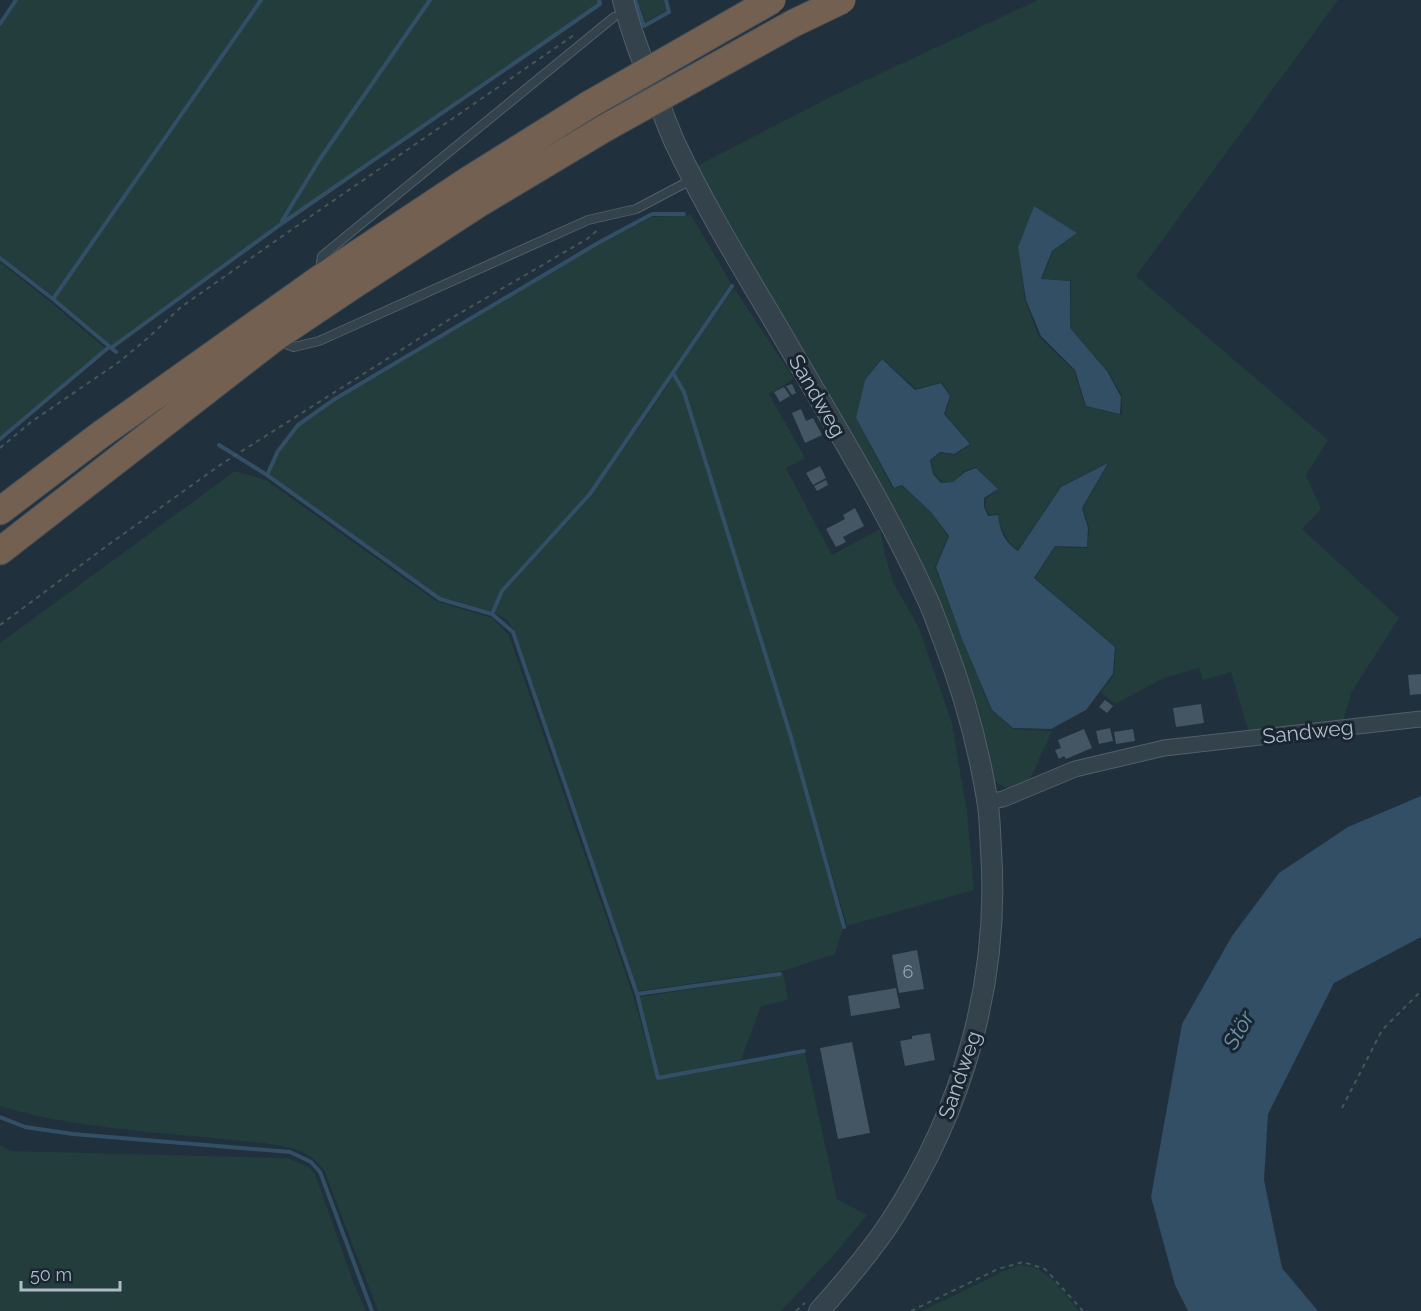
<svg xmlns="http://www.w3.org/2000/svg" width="1421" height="1311" font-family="Raleway,sans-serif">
	<rect width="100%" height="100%" fill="#20303c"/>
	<!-- green -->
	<path fill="#223d3c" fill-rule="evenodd" d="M18,0H259L53,296L0,256V27Z
		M263,0H429L320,158L280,223L112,346L55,299Z
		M431,0H598L599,3L284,220L321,159Z
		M637,0H664L667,10L646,22Z
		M1038,0H1338L1136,276L1328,440L1306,475L1321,509L1302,529L1399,618L1351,693L1343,722L1249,734L1231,672L1203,680L1199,668L1164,678L1115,704L1101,692L1114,675L1116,647L1035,578L1055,547L1087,548L1089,528L1083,508L1109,462L1061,486L1018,550C1005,540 1001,530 998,514L989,515L985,507L986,499L998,489L976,467L964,471L953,482H942L934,473L931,460L940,453L955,455L971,444L945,414L951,396L942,382L916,389L882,358L865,380L856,418L893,489L902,486L931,512L948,536L935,567L962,639L991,710L1013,729L1052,731L1030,779L1007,788L992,780L937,596L888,499L827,390L695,167L834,95ZM1034,206L1077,233L1053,251L1042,279L1071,281L1070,328L1108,371L1122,396V415L1085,406L1074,370L1039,337L1025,300L1018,246Z
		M691,215L731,283L590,492L501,590L491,611L441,597L269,474L279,452L298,427L336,401L598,245L652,217Z
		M0,262L49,301L105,348L0,437Z
		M734,288L794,379L769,394L805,458L786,468L832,555L880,529L885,555L894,584L919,628L952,723L967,812L974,890L847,926L792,736L685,392L675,373Z
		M674,376L683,393L790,737L843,929L835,954L783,971L638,991L515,631L506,619L494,613L503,593L592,495Z
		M235,471L266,480L436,601L492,618L509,635L634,998L657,1080L805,1053L837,1199L867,1215L833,1256L781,1311H378L324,1170C315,1158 305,1151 290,1148C266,1142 238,1141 213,1138C142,1131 69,1127 0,1106V643Z
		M784,975L788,1000L761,1006L741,1060L659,1077L639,997Z
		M0,1145L11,1151L288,1158L308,1167L315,1174L354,1284L366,1311H0Z
		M1020,1265C1027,1266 1033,1266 1039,1270C1055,1278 1067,1298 1079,1311H922L1004,1271Z"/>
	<!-- water -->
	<path fill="#324f65" d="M1034,206L1077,233L1052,251L1041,279L1070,281V328L1107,371L1121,397L1120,414L1086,406L1075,370L1041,336L1026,300L1018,247Z
		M882,359L915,390L941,383L950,396L944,414L970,444L954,454L940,452L930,460L933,474L941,483L953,482L965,472L976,468L998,489L984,498V507L988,516L998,515C1000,531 1004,542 1018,551L1061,487L1108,463L1082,508L1088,528L1087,547L1055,546L1034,578L1115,647L1113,674L1086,710L1051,729L1013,728L992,710L962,639L936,567L949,536L931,512L902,485L894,488L856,418L865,380Z
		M1421,796V937L1334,983L1268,1114L1264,1180L1282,1268L1318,1311H1188L1175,1285L1151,1197L1182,1024L1232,936L1279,873L1348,827Z"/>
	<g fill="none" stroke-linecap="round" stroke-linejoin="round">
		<!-- stream -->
		<path stroke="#324f65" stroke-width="4" d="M635,0L644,26L669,12L666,0
			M0,24L16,0
			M282,221L320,159L430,0
			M0,258L53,299L116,352
			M53,299L261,0
			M111,348L281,224L600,4L599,0
			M673,373L684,392L791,737L844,927
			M0,439L109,347
			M219,445L267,475L440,599L492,614L513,632L637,994L780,974
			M267,475L278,451L298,425L335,399L598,243L652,214H684
			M492,614L502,591L590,494L732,286
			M637,994L658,1078L804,1051
			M0,1117L25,1127L73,1134L290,1152L311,1162L320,1172L372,1311"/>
	</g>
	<!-- building -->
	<path fill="#445663" d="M792,384L796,393L792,395L786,386Z
		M784,387L790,396L780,402L774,392Z
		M801,409L806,421L813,418L822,435L805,443L792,413Z
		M820,466L826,478L813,485L806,473Z
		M826,480L828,485L817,491L814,486Z
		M855,508L864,526L843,537L846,542L836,547L826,529L845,519L843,515Z
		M1421,674V694L1410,695L1408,675Z
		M1105,700L1113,706L1107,713L1099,707Z
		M1201,704L1204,723L1176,727L1173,708Z
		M1110,728L1113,741L1099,744L1096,731Z
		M1084,729L1092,748L1066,759L1064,756L1059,759L1055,750L1061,748L1058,740Z
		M1133,729L1135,741L1116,744L1114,732Z
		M917,950L924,989L899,993L892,955Z
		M896,988L900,1008L851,1016L848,996Z
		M930,1033L935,1060L905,1066L900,1041L912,1039V1036Z
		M852,1042L870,1133L838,1139L820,1048Z"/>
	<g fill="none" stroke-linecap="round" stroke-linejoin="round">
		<!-- service casing -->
		<g stroke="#525f6a" stroke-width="10">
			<path id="service" d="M320,270L322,256L614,17
				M280,342L294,347L319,341L588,220L636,209L691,180"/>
		</g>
		<!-- minor casing -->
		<g stroke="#525f6a" stroke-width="17">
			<path id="minor" d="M988,802L1003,799L1075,769L1164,748L1421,719"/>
		</g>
		<!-- tertiary casing -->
		<g stroke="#525f6a" stroke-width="22">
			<path id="tertiary" d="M623,0C630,28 640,55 651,82C659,102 666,123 675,143C708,213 749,278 788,345C835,426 885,507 924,592C932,607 937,624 943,639C963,691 978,744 987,799C990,816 990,833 991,850C1000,982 963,1110 891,1221C870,1253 845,1282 819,1311"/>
		</g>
		<!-- motorway casing -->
		<g stroke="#3f4c57" stroke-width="29">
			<path id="motorway" d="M0,511L100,435L318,280L467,181L590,104
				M0,551L273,339L352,286L478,204L605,128"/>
		</g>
		<!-- path -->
		<path stroke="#405958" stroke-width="2" stroke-dasharray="4.5 4.5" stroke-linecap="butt" d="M0,448L31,422L119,362L149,337L181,307L314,214L574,35
			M0,625L108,545L223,463L450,319L587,239L600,228
			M1342,1108L1382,1030L1421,991
			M796,1311L805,1303
			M911,1311L998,1269L1023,1262L1045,1269L1083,1311"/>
		<!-- service -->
		<use href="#service" stroke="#34424c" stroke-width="8"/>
		<!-- minor -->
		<use href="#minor" stroke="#34424c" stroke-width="15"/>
		<!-- tertiary -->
		<use href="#tertiary" stroke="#34424c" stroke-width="20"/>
		<!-- motorway -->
		<use href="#motorway" stroke="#736050" stroke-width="27"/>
		<!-- motorway-bridge casing -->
		<g stroke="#3f4c57" stroke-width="29" stroke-linecap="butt">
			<path id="motorway-bridge" d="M590,104L772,0
				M605,128L794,23L842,0"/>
		</g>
		<!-- motorway-bridge -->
		<use href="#motorway-bridge" stroke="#736050" stroke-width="27"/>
	</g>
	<g text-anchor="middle" stroke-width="6" stroke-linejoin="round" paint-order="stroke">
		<!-- number labels -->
		<g font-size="18" fill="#94a2af">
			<text x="908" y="978">6</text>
		</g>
		<!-- street labels -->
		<g font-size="21" fill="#afbcc8" stroke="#192631">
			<text transform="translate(817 396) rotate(60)" y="7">Sandweg</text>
			<text transform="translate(1308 732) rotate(-6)" y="7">Sandweg</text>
			<text transform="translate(960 1075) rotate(-71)" y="7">Sandweg</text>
		</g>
		<!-- water labels -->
		<g font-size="22" font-style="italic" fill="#6d93ae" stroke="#192631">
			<text transform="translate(1238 1030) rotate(-60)" y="8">Stör</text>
		</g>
	</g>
	<!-- scale -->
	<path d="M21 1281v9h99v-9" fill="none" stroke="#afbcc8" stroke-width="3"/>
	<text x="30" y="1281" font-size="18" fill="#afbcc8" stroke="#192631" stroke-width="4.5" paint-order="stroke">50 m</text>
</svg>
